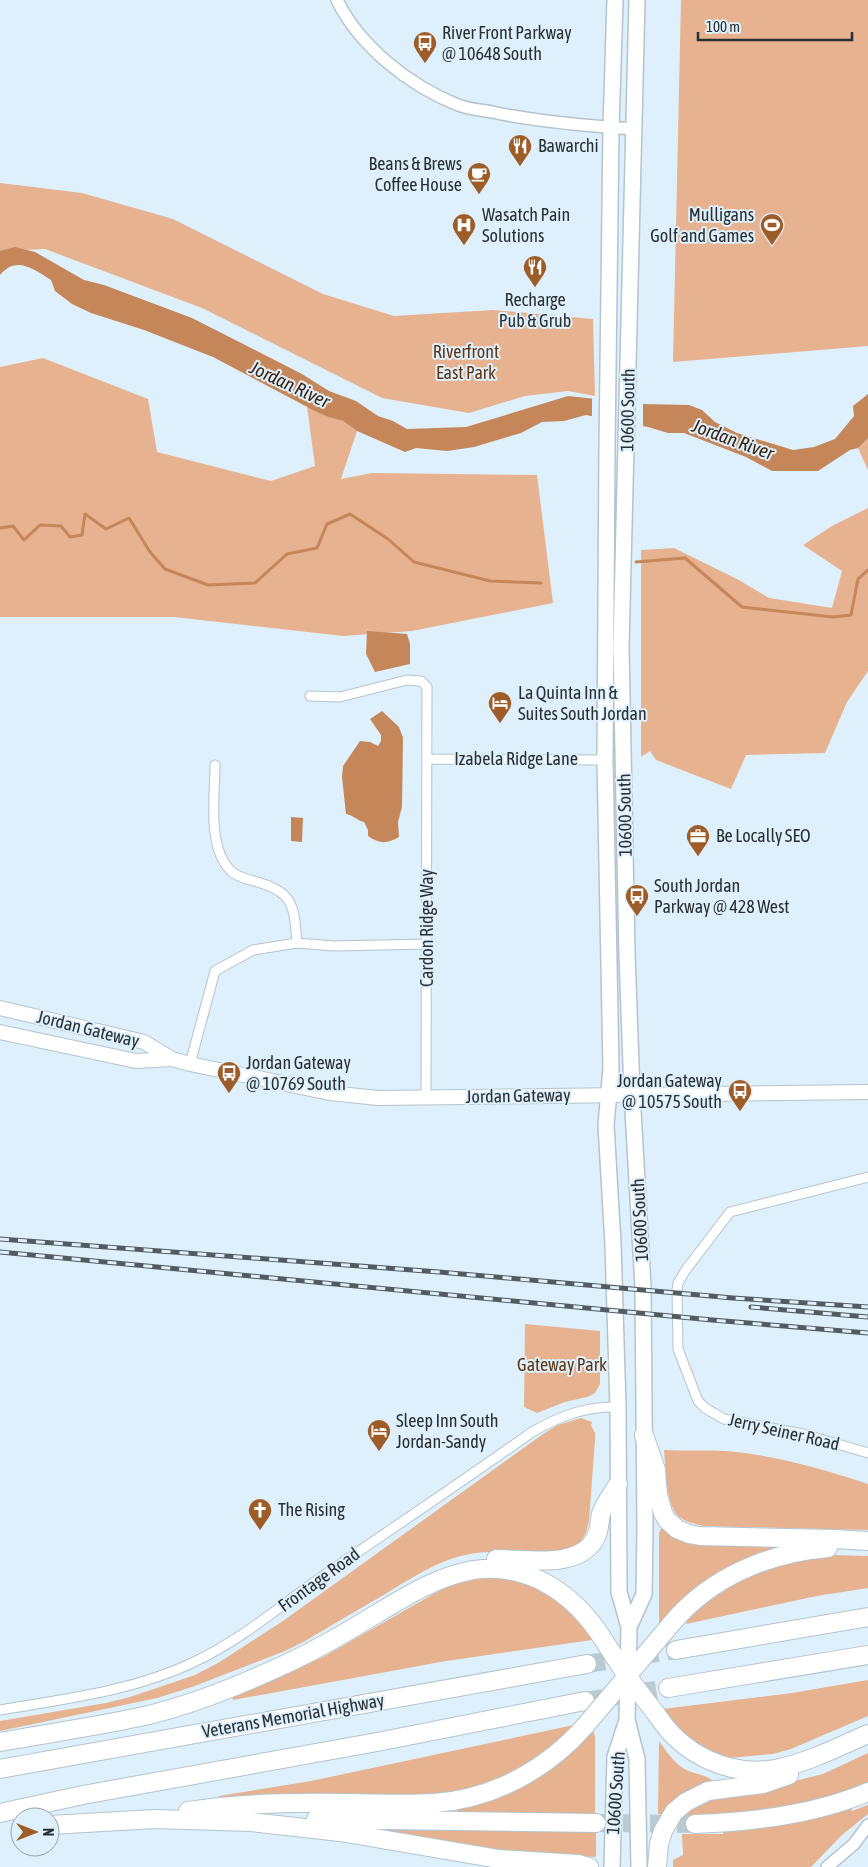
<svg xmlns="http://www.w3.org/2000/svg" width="868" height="1867" font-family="'Asap Condensed',sans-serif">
	<rect width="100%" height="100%" fill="#def0fb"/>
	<!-- green -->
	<path fill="#e6b28f" d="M681,0H868V346L673,362Z
		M0,183L82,193L173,219L323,294L394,316L493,310L593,319L595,396L568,391L525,396L469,413L382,398L202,308L45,249L0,251Z
		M43,358L148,399L157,452L271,481L315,466L307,406L328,417L343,421L357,431L341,479L372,473L537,475L553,603L412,631L343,636L174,617H0V367Z
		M868,435V470L858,448Z
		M868,508V671L847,702L825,753L746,755L731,789L656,760L650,751L641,757V550L674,548L737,579L769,598L832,608L842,571L803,545L832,526Z
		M525,1324L600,1331V1384L595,1393L587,1397L565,1402L537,1413L524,1407Z
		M581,1418L592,1422L591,1425L595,1433V1440L589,1521L586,1533L581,1541L583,1543C556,1563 509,1548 476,1553C443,1557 415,1576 387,1593C359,1609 332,1625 305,1641L285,1651L192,1687L157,1698L0,1731V1721L106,1703L130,1697L195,1675L218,1663L283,1621L543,1434L558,1425Z
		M664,1450C684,1451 705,1450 726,1451C774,1455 823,1469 868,1484V1530L704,1526C695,1524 685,1522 678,1516C665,1502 666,1468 664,1450Z
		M662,1527L787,1545L761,1552L723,1571L659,1625V1533Z
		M831,1555L868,1556V1588L817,1596L686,1624C689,1616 695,1612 701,1606C736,1573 785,1562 831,1555Z
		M498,1577C542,1585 568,1603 592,1640L446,1661L233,1700L232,1697L281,1677L325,1656L451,1584L464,1580Z
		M868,1680V1716L791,1749L773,1754L729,1758L710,1751L690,1739L677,1728L663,1709L792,1693Z
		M574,1725C537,1762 493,1787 440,1793C409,1796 376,1795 345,1795C303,1795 261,1797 219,1799V1796L311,1781Z
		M593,1730L595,1737V1814L457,1812L458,1808C480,1800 505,1794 527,1783C553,1771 573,1750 593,1730Z
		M659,1741C666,1750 673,1762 683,1768C693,1775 708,1773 715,1784L665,1814H658Z
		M868,1753V1783C836,1797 800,1809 764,1813C741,1815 718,1815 695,1817L685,1815L692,1808L708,1799L736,1797L772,1790L791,1782L823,1774Z
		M850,1804L852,1811L868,1805V1814L842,1835L811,1867H673V1860L683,1855L682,1834H723V1830Z
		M354,1828L596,1831V1857L498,1851Z"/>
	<!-- water -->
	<path fill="#c5865a" d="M15,247L35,252L84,280L104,285L192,318L302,374L329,391L356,401L378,416L393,421L407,429L466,427L568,396L642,404L689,405L702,410L715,422L737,433L793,450L814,447L835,439L854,416L853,406L868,394V438L858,448L850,450L818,471H772L746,457L684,433H668L648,427L586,415L564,421L542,422L521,433L474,447L447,451L416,448L405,452L357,431L343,421L328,417L313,410L213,357L144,330L91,313L72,304L55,291L51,280C34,269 16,255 0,275V251Z
		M367,631L407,634L410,644V664L375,672L366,654Z
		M382,711L399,727L403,738L402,807L398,822L399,837C387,844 379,844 368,836V830L364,822C356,820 355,816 346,814L342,777L343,766L360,741L370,742L378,746L381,741V735L370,719Z
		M291,817L303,818L302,842L291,841Z"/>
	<!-- pier -->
	<path fill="#def0fb" d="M592,397L643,401V428L592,418Z"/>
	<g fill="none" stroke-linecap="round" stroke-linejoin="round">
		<!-- stream -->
		<path stroke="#c5865a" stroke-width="3" d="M0,528L13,526L24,540L40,525L61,526L70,537L82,535L85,514L106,529L129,518L150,552L165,569L208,585L255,583L287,554L317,548L327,524L350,514L388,539L414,562L490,581L541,583
			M636,562L685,558L742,607L833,617L851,615L858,579L868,570"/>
		<!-- motorway-tunnel -->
		<path stroke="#bacad3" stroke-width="18" stroke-dasharray="18 9" stroke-linecap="butt" d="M587,1664L676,1650
			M585,1701L668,1688
			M596,1823L695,1824"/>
		<!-- minor casing -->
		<g stroke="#b3c4ce" stroke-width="11">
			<path id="minor" d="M310,696L340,697L407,680L421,681L427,687L426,1097
				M427,759L605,760
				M215,765C215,796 207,846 230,870C235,876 246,879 254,881C294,891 294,906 297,943
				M190,1064L215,971L253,950L297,943L334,946L427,944
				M868,1177L730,1212L685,1271L678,1283L677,1290L678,1349L698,1401L705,1408L724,1419L803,1434L868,1453
				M0,1710C65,1699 134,1691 194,1662C241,1640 279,1607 320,1578C391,1529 462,1482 532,1432C560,1416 586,1406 618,1407"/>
		</g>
		<!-- tertiary casing -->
		<g stroke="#b3c4ce" stroke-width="14">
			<path id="tertiary" d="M337,0C360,47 410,86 458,105C468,109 481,110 492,112C538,122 587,126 635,129
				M827,1867L854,1844L868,1825"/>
		</g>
		<!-- secondary casing -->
		<g stroke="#b3c4ce" stroke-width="16">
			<path id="secondary" d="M0,1008L144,1042L172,1059L190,1064L330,1093L378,1098L868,1092
				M0,1032L136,1061L172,1059"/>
		</g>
		<!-- primary casing -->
		<g stroke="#b3c4ce" stroke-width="18">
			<path id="primary" d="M615,0L611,128L607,448L605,760L611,1068L606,1125L613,1244L618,1407L619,1592L629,1627
				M629,1627L644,1594L645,1528L643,1287L632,1093L627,954L621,647L637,0
				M627,1720L637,1759L639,1867
				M612,1867L615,1757L627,1720"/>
		</g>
		<!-- motorway casing -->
		<g stroke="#b3c4ce" stroke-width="20">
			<path id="motorway" d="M644,1435L656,1470L658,1495L663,1513L667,1520L677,1529L689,1534L700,1536L835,1539L868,1541
				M496,1559C527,1559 580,1570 596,1537C600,1529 599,1522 601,1514C604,1504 613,1493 618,1484
				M672,1623C711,1577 768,1553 828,1548
				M676,1650L868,1617
				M668,1688L868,1655
				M657,1715C682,1754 728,1777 775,1769C807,1763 838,1747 868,1734
				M0,1742C49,1733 100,1726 149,1715C189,1705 228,1690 266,1673C296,1660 325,1645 353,1628C391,1606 438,1572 483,1569C533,1566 574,1595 601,1636
				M0,1769L587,1664
				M188,1811C238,1803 291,1802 343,1803C373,1803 404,1805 434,1803C493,1799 546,1770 585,1726
				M0,1813L83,1795L377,1742L585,1701
				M316,1819L596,1823
				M695,1824C753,1822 814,1815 868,1792
				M50,1825L155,1819L251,1822L340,1832L499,1859L578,1864L589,1867
				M657,1867L659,1844L663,1831L674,1812L686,1802L708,1791L763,1784L789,1775"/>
		</g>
		<!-- minor -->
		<use href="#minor" stroke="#fff" stroke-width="9"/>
		<!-- tertiary -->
		<use href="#tertiary" stroke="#fff" stroke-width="11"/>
		<!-- secondary -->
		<use href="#secondary" stroke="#fff" stroke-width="14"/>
		<!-- primary -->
		<use href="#primary" stroke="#fff" stroke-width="15"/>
		<!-- motorway -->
		<use href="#motorway" stroke="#fff" stroke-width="18"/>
		<!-- rail casing -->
		<g stroke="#515b60" stroke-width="5">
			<path id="rail" d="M0,1239L439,1272L733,1298L868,1307
				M0,1252L712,1320L868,1333
				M751,1307L868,1317"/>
		</g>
		<!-- rail -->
		<use href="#rail" stroke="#def0fb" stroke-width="3" stroke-dasharray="9" stroke-linecap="butt"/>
		<!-- primary-bridge casing -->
		<g stroke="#b3c4ce" stroke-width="18" stroke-linecap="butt">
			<path id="primary-bridge" d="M627,1720L629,1627"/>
		</g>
		<!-- motorway-bridge casing -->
		<g stroke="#b3c4ce" stroke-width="20" stroke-linecap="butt">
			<path id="motorway-bridge" d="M601,1636L627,1676L657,1715
				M585,1726L672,1623"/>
		</g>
		<!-- primary-bridge -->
		<use href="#primary-bridge" stroke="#fff" stroke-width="15"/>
		<!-- motorway-bridge -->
		<use href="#motorway-bridge" stroke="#fff" stroke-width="18"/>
	</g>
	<!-- icons -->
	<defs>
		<g id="bus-pin" transform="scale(1.25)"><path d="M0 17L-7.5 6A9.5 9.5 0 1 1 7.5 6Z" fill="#9e5c29" stroke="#def0fb"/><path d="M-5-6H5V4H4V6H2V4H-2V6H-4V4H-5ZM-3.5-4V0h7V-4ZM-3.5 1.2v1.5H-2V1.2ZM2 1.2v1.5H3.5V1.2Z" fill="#fff"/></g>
		<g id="restaurant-pin" transform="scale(1.25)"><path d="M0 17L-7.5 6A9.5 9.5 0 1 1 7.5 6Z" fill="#9e5c29" stroke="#def0fb"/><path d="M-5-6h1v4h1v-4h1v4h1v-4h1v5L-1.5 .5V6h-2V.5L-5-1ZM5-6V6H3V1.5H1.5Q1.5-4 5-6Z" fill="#fff"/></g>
		<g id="cafe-pin" transform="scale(1.25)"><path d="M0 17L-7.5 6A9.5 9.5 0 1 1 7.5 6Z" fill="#9e5c29" stroke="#def0fb"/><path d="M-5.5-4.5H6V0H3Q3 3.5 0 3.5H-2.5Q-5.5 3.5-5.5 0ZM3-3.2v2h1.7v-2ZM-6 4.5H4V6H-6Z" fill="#fff"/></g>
		<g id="hospital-pin" transform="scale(1.25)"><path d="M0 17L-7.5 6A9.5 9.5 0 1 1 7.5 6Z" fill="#9e5c29" stroke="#def0fb"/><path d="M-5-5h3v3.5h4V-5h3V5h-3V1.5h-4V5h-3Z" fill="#fff"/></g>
		<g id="stadium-pin" transform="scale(1.25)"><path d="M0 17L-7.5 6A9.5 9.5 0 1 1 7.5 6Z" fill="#9e5c29" stroke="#def0fb"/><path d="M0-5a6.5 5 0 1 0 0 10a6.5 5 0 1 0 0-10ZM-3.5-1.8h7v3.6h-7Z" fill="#fff"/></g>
		<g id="hotel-pin" transform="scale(1.25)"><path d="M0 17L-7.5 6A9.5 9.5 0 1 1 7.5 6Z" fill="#9e5c29" stroke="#def0fb"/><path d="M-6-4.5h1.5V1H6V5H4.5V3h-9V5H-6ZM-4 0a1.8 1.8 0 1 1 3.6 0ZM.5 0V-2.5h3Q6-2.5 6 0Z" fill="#fff"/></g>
		<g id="office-pin" transform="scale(1.25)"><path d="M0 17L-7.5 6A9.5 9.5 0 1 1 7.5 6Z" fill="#9e5c29" stroke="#def0fb"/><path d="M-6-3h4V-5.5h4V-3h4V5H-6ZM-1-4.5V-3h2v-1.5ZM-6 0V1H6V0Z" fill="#fff"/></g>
		<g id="church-pin" transform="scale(1.25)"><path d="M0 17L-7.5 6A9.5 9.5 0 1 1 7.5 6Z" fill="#9e5c29" stroke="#def0fb"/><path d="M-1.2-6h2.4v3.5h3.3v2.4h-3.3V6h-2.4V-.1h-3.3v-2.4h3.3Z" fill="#fff"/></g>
	</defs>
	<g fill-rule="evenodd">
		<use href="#bus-pin" x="425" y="43"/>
		<use href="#restaurant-pin" x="520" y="146"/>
		<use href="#cafe-pin" x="479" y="174"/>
		<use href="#hospital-pin" x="464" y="225"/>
		<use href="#stadium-pin" x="772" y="225"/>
		<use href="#restaurant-pin" x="535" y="267"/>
		<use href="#hotel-pin" x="500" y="703"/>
		<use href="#office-pin" x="698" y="836"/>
		<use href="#bus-pin" x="637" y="896"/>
		<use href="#bus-pin" x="229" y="1073"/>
		<use href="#bus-pin" x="740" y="1091"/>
		<use href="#hotel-pin" x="379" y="1431"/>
		<use href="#church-pin" x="260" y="1510"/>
	</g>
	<g text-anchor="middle" stroke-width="4" stroke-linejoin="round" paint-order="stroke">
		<!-- poi labels -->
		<g font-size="18" fill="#293034" stroke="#def0fb" text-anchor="start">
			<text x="442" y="39">River Front Parkway<tspan x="442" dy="21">@ 10648 South</tspan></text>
			<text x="538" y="152">Bawarchi</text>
			<text x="462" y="170" text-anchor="end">Beans &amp; Brews<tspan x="462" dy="21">Coffee House</tspan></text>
			<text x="482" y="221">Wasatch Pain<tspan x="482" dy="21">Solutions</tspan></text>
			<text x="754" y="221" text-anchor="end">Mulligans<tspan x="754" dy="21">Golf and Games</tspan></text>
			<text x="535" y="306" text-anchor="middle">Recharge<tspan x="535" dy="21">Pub &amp; Grub</tspan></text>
			<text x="518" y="699">La Quinta Inn &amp;<tspan x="518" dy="21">Suites South Jordan</tspan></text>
			<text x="716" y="842">Be Locally SEO</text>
			<text x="654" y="892">South Jordan<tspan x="654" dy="21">Parkway @ 428 West</tspan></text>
			<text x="246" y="1069">Jordan Gateway<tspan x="246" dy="21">@ 10769 South</tspan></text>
			<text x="722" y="1087" text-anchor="end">Jordan Gateway<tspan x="722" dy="21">@ 10575 South</tspan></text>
			<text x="396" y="1427">Sleep Inn South<tspan x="396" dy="21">Jordan-Sandy</tspan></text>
			<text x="278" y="1516">The Rising</text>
		</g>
		<!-- park labels -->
		<g font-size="18" fill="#603514" stroke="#def0fb">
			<text x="466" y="358">Riverfront<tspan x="466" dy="21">East Park</tspan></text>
			<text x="562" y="1371">Gateway Park</text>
		</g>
		<!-- street labels -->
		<g font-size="18" fill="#293034" stroke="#def0fb">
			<text transform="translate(628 410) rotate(-89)" y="6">10600 South</text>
			<text x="516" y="765">Izabela Ridge Lane</text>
			<text transform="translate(625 815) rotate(-91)" y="6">10600 South</text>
			<text transform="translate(427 928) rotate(-90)" y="6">Cardon Ridge Way</text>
			<text transform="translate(88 1029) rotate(14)" y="6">Jordan Gateway</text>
			<text transform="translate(518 1096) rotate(-1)" y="6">Jordan Gateway</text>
			<text transform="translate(640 1220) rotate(-93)" y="6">10600 South</text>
			<text transform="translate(784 1432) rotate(13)" y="6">Jerry Seiner Road</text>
			<text transform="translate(319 1580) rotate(-36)" y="6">Frontage Road</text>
			<text transform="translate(293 1716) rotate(-10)" y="6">Veterans Memorial Highway</text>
			<text transform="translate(616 1793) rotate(-86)" y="6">10600 South</text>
		</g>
		<!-- water labels -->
		<g font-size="19" font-style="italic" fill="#3d230f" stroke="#def0fb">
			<text transform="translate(290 384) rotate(25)" y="7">Jordan River</text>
			<text transform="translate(733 439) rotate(20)" y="7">Jordan River</text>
		</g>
	</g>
	<!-- north arrow -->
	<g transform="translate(35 1832) rotate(90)"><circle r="24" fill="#def0fb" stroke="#96a3ab"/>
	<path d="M0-4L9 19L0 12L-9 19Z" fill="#9e5c29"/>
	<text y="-8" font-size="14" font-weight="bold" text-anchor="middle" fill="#293034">N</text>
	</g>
	<!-- scale -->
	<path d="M698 32v8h154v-8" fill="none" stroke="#293034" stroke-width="2.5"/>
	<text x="706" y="32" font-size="15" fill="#293034" stroke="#def0fb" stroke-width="4" paint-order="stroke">100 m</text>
</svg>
